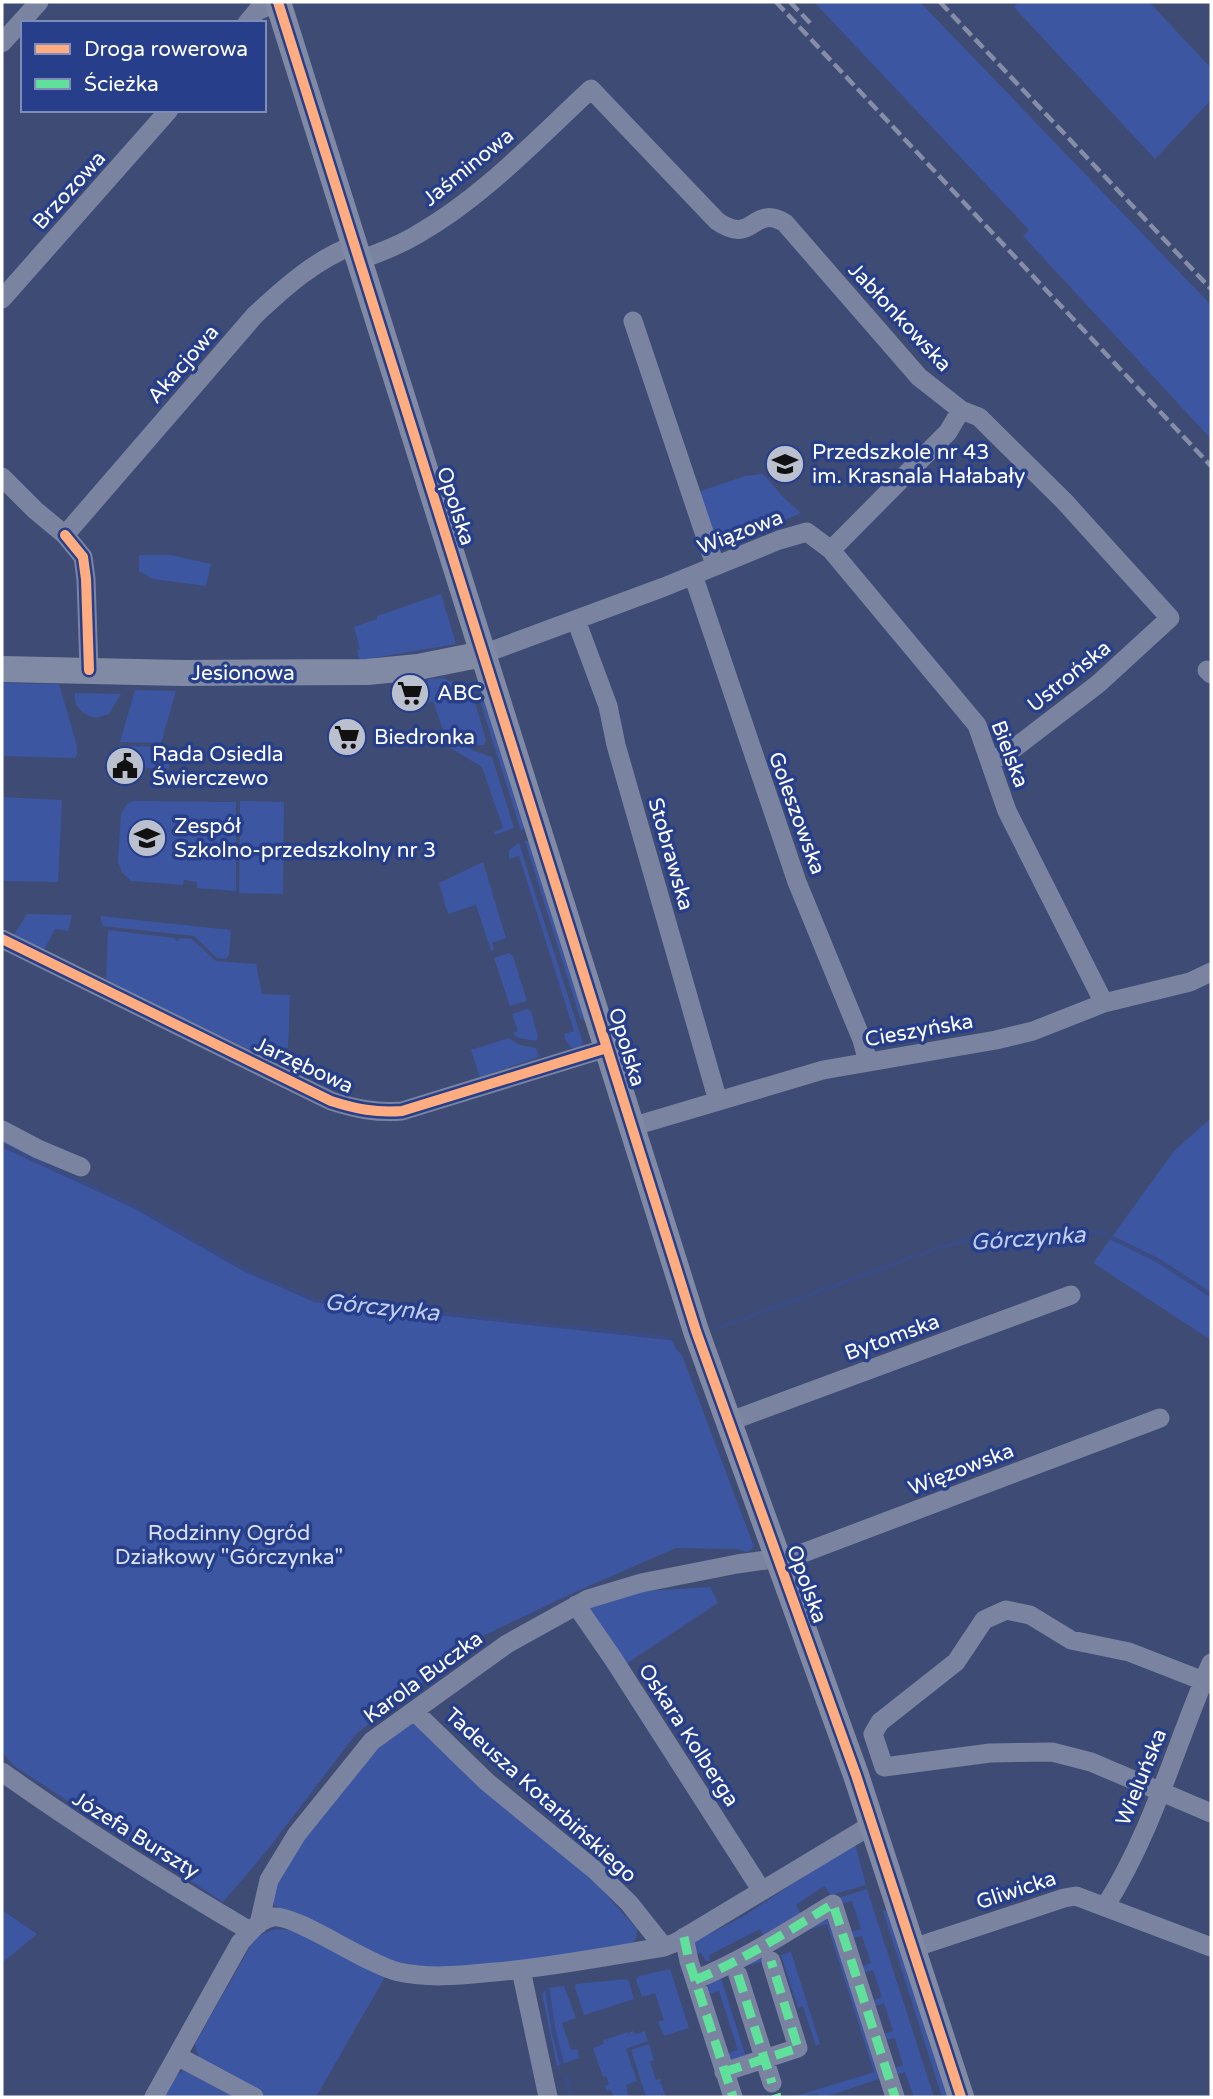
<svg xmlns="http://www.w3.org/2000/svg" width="1213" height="2099" font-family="'Varela Round',sans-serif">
	<rect width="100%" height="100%" fill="#3e4b74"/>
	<!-- green -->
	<path fill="#3c56a1" d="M814,2H920L1211,305V439L1023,236L1029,230Z
		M1019,2H1149L1211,68V100L1155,159L1014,7Z
		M763,474L785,499L801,513L725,546L717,544L698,492L745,476Z
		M139,555H171L211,564L206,586L153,579L139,571Z
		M441,594L456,644L362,660L359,658L357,651L360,649L354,627L377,619V616Z
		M443,678L472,692L486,740L484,745C469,747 458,733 443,730L433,701L427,703L423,690L429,679Z
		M2,683L59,684L77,746V754L75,758L2,756Z
		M135,690L176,691L161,743L120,742Z
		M75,693L121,694L109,714L96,718C83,715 73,707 75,693Z
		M484,694L525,828L521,831L480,701Z
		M449,736L472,750L492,757L514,828L495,835L494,832L503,828L482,767L449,747L446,739Z
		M120,746L170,747L169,769L112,766L111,751Z
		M2,797L62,800L58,882L2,881Z
		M133,801L236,802V891L197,888V882L184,880L183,885L131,881L122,872L118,862L121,814L127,804Z
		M240,801L284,802L283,894L239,893Z
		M525,841H530L588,1020L584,1021L580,1018Z
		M519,843L583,1043L578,1051C569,1047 566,1043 564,1034L574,1031L519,856L509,859V850Z
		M483,862L506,938L492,943L494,950L491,951L476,905L448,914L439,883Z
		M27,914L72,915L68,931L55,929L44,950L14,935Z
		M100,916L231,930L229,955L226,959L217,958L194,936L103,926Z
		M108,930L175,938L176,941H178L179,938L192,939L216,961L256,964L262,994L290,995L288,1048L259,1047L256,1053L106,981Z
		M509,953L513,956L527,1001L510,1006L494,958Z
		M527,1009L531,1011L538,1037L536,1041L519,1038L512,1033L518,1031L512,1014Z
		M509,1038L520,1045L536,1048L539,1057L480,1077L471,1050Z
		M1211,1118V1340L1093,1263L1174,1151Z
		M2,1137L32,1153L54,1169L134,1206L244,1269L315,1300L671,1338L676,1349L682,1355L754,1547L748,1552L735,1549L676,1548L573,1593L483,1636L356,1734L265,1853L223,1902L14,1766L2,1752Z
		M710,1587L718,1603L623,1666L590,1614V1605L626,1592Z
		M426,1713L592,1879L637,1929L636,1939L630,1946L520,1962L438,1969L388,1960L283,1912L266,1898L284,1866L373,1749Z
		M855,1843L866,1885L831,1895L824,1886L796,1905L802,1915L765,1939L760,1929L709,1955L710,1961H706L701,1953L695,1955L692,1943L742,1917Z
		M867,1889L934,2097H914L905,2072L896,2075L894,2068L903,2065L895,2038L884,2040L883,2034L893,2031L884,2003L874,2007L872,2001L882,1997L873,1970L863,1973L861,1967L871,1963L862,1936L853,1938L850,1932L861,1929L852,1901L841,1904L838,1898Z
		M891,1908L953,2097H942L883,1911Z
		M2,1910L37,1934L2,1963Z
		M825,1918L830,1920L882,2078L825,2097H819L818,2094L793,2097L874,2072L827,1924L800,1933Z
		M275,1929L293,1930L385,1977L316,2097H267L200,2061L195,2044L252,1943L258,1936Z
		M791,1952L820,2044L816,2046L803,2006L798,2008L781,1955Z
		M762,1955L764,1961L742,1967L721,1978L745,2054L756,2052L729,2061L728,2053L738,2050L719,1991L709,1994L707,1992L708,1984Z
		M670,1969L689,2028L664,2036L658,2022L664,2020L655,1993L642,1997L636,1980L639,1976Z
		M626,1979L629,1982L634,1999L584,2015L575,1987L576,1984Z
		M564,1986L576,2018L562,2023L571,2050L577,2049L579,2058L557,2066L542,1994L547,1988Z
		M633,2031L635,2034L645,2031L648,2041L626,2049L637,2081L626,2085L629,2097H613L611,2090L607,2091L605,2086L609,2084L606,2076L603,2077L593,2048L604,2044L603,2040L606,2039L608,2043L607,2039L628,2032L630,2036V2032Z
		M649,2044L654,2060L650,2062L656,2080L660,2079L661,2082L657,2084L661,2083L666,2097H646L631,2050Z
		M183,2070L234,2097H163L174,2078Z"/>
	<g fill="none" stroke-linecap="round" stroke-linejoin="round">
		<!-- stream -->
		<path stroke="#3a4c83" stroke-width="4.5" d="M2,1145L134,1206L244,1269L315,1300L671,1338
			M718,1328L938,1248L979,1237L1100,1232L1157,1260L1211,1295
			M547,1988L554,2033L562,2064
			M566,2076L571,2096"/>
		<!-- street -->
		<path stroke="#7a84a1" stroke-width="19" d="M247,23L257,11L278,2
			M2,43L39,2
			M359,260C379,253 400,245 418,234C483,197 537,139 591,89L717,221C754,247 752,203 785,223L919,377L961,410L979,417L1064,501L1170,618L1098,684L1008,753L990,761
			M2,299L169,110
			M633,321L715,565
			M2,477L35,510L65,535L83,557L86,579L89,670
			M65,535L255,315C284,288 317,258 355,245
			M831,550L948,432L961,410
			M693,575L797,882L862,1040L868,1062
			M576,620L608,706L616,745L718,1101
			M483,654L664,587L779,540L807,532L831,550L977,725L1007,811L1104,1003
			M1207,670L1211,674
			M2,939L331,1101C356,1109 376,1113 402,1111L607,1048
			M631,1127L823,1070L996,1040L1033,1031L1104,1003L1190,982L1211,972
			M2,1130L38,1149L81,1167
			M728,1422L1071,1295
			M576,1605L614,1660L762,1891
			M1211,1684L1129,1652L1071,1640L1030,1615L1006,1610L984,1620L956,1662L880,1722L873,1734L884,1767L990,1753L1052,1752L1091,1762L1211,1813
			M414,1711L487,1782L596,1871L629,1903L664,1947
			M2,1772C82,1829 165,1881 250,1931
			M1106,1905C1153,1831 1176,1743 1211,1663
			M259,1924L269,1880L297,1834L372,1741L507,1644L588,1599L641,1583L737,1564L795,1556L1160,1418
			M684,1937L689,1961L733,2097
			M913,1948L1064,1898L1076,1896L1211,1947
			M521,1970L548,2097
			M738,1975L772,2083
			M695,1980C744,1960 788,1931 833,1904L895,2097
			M179,2057L254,2097
			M724,2072L798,2048L771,1961
			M154,2097L240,1943C248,1934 259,1919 273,1917C296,1914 367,1965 399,1972C432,1979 463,1975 495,1972C552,1967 608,1956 664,1947L677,1942L873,1824"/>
		<!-- secondary -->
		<path stroke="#818aa5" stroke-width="26" d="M278,2L696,1331L856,1775L961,2097
			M2,669L182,673L367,672L418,667L483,654"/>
		<!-- rail -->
		<path stroke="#858da7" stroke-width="4.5" stroke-dasharray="12 5" stroke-linecap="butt" d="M776,2L1211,466
			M790,2L812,25
			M940,2L1211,289"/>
		<!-- quiet -->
		<path stroke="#60e19b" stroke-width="9" stroke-dasharray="18 9" stroke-linecap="butt" d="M684,1937L689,1961L733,2097
			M738,1975L772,2083
			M695,1980C744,1960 788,1931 833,1904L895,2097
			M724,2072L798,2048L771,1961
			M776,2094L777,2097"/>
		<!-- cycleway casing -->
		<g stroke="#273f8b" stroke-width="15">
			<path id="cycleway" d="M278,2L696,1331L856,1775L961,2097
				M65,535L83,557L86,579L89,670
				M2,939L331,1101C356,1109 376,1113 402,1111L607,1048"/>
		</g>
		<!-- cycleway -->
		<use href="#cycleway" stroke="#ffac80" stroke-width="10"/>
	</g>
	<!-- icons -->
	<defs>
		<g id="school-disc" transform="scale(2.0125)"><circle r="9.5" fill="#bbc0ce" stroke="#273f8b"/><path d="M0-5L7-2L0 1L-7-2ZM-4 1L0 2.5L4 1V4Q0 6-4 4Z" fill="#111"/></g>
		<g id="supermarket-disc" transform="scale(2.0125)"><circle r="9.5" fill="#bbc0ce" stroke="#273f8b"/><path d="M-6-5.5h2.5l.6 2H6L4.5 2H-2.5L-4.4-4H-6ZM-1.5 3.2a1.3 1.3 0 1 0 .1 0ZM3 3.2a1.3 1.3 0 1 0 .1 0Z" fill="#111"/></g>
		<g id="civic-disc" transform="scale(2.0125)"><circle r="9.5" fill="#bbc0ce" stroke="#273f8b"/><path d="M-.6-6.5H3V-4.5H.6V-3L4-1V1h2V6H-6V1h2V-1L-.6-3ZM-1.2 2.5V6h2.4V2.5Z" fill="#111"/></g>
	</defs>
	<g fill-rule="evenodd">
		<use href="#school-disc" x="785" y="464"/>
		<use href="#supermarket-disc" x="410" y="693"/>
		<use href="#supermarket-disc" x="347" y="737"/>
		<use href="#civic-disc" x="125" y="766"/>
		<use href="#school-disc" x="147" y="838"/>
	</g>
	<g text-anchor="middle" stroke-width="7" stroke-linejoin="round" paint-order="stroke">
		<!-- street labels -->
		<g font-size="21" fill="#fff" stroke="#273f8b">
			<text transform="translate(468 167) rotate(-39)" y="7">Jaśminowa</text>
			<text transform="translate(69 190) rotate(-48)" y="7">Brzozowa</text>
			<text transform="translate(900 317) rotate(47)" y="7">Jabłonkowska</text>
			<text transform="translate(183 364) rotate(-49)" y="7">Akacjowa</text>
			<text transform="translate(456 506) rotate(72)" y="7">Opolska</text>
			<text transform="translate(740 532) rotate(-21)" y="7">Wiązowa</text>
			<text x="243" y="680">Jesionowa</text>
			<text transform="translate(1069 676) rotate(-39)" y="7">Ustrońska</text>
			<text transform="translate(1010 754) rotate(69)" y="7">Bielska</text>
			<text transform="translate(797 813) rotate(70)" y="7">Goleszowska</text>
			<text transform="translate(671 854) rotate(74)" y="7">Stobrawska</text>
			<text transform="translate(919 1030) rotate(-10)" y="7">Cieszyńska</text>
			<text transform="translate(627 1047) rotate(73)" y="7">Opolska</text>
			<text transform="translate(304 1065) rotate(25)" y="7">Jarzębowa</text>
			<text transform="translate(892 1337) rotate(-20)" y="7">Bytomska</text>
			<text transform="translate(961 1469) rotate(-21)" y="7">Więzowska</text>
			<text transform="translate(807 1584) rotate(70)" y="7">Opolska</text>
			<text transform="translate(423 1677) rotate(-36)" y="7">Karola Buczka</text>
			<text transform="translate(689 1735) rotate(57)" y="7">Oskara Kolberga</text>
			<text transform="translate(1141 1777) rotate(-68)" y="7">Wieluńska</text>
			<text transform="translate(541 1795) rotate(42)" y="7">Tadeusza Kotarbińskiego</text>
			<text transform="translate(136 1835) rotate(32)" y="7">Józefa Burszty</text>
			<text transform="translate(1016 1890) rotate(-18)" y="7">Gliwicka</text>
		</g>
		<!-- poi labels -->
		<g font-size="21" fill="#fff" stroke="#273f8b" text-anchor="start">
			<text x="812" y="459">Przedszkole nr 43<tspan x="812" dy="24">im. Krasnala Hałabały</tspan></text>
			<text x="437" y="700">ABC</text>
			<text x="374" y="744">Biedronka</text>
			<text x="152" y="761">Rada Osiedla<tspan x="152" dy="24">Świerczewo</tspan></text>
			<text x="174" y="833">Zespół<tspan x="174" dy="24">Szkolno-przedszkolny nr 3</tspan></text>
		</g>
		<!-- park labels -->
		<g font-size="21" fill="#dae2f8" stroke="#273f8b">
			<text x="229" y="1540">Rodzinny Ogród<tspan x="229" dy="24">Działkowy "Górczynka"</tspan></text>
		</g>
		<!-- water labels -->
		<g font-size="23" font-style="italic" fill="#c2cef1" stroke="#273f8b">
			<text transform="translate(1028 1238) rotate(-4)" y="8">Górczynka</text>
			<text transform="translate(382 1307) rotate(6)" y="8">Górczynka</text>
		</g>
	</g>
	<!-- border -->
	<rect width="1213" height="2099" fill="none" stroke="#ffffff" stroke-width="7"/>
	<!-- legend -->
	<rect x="21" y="21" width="245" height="91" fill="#273f8b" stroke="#7d8cb9" stroke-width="2"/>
	<rect x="35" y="44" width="35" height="10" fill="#ffac80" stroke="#7d8cb9" stroke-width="2"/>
	<text x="84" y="56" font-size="21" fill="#ffffff">Droga rowerowa</text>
	<rect x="35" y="79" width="35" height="10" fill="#60e19b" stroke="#7d8cb9" stroke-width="2"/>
	<text x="84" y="91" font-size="21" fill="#ffffff">Ścieżka</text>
</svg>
